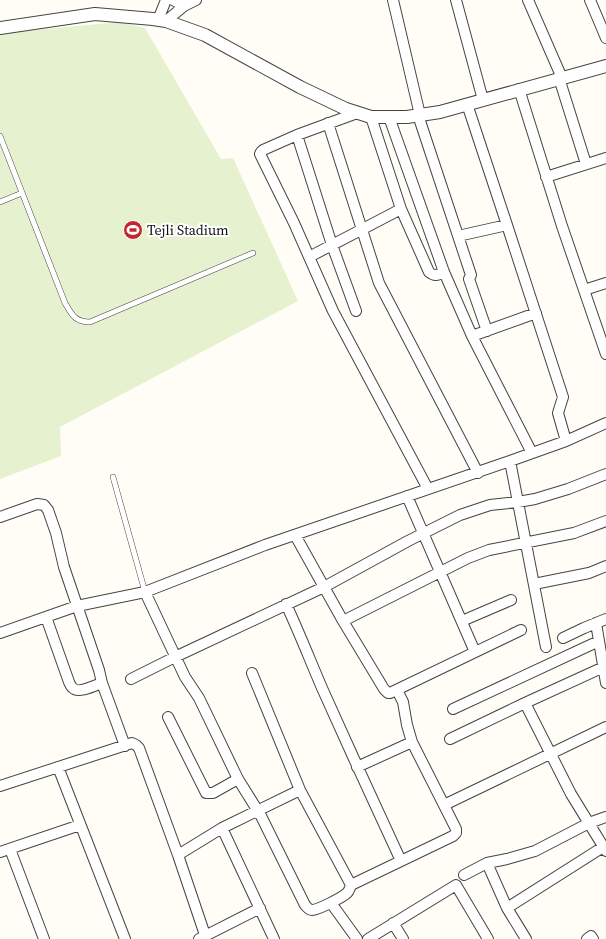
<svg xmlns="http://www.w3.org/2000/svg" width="606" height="939" font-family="'Source Serif 4',serif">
	<rect width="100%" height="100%" fill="#fffdf5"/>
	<!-- pitch -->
	<path fill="#e6f2cf" d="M120,22L145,28L221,159L233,158L298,301L60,427L61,456L0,479V35L24,31Z"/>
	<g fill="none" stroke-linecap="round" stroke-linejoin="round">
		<!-- service casing -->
		<g stroke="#444" stroke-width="6">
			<path id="service" d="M0,136L65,303C72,315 75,322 90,322L253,253
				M0,202L22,193
				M113,477L145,592"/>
		</g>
		<!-- minor casing -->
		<g stroke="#444" stroke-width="12">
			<path id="minor" d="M173,0L184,6
				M393,0L420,115
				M456,0L483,100
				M528,0L562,78
				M590,0L606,38
				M158,20L166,0
				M166,21L184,6L196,0
				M559,78L586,164
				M519,89L562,226L606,354
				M467,104L507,225L563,397L558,413L566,441
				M357,113L297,135L263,150L261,152L260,154L294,223L333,311L428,489
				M418,115L471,275L469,279L487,331
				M371,117L401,209L429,272C435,277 438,275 444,272
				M389,117L444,272L472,336L532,453
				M328,123L379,283L478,473
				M297,135L332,245L356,311
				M546,177L606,158
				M458,236L507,225
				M309,257L401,209
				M584,290L606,283
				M472,336L536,313
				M510,461L546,647
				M407,496L475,652
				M0,517L37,504L44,505L48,510L56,533L64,567L99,670L102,683L125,746
				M295,535L343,621L384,689L388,693H390L521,630
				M534,584L589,573L606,566
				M145,592L185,677L199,698L238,779L261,816L305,905C307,907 309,910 312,910C318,910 343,897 347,893C349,891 350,888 351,885L453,836L456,833V829L453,823L412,742L407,725L403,702L397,690
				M286,604C299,632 310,660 322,688C348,746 374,803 401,861
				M46,617L69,682C70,684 71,687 73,688C78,694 96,685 102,683
				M343,621L468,558L489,550L574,533L606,521
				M462,621L511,600
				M596,623L606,683
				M0,633L77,606L145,592L265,545L510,461L566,441L606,423
				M563,638L584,628L606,619
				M252,673L300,790L351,885
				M131,679L175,657L324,587L408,541L460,515L490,505L518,502L535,499L568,489L606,474
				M525,703L571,794L606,851
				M453,709L599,641
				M168,717L206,793H213L238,779
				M450,739L525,703L606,666
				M58,767L125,939
				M357,767L412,742
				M0,786L132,743L136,745L139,748L178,855L205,935
				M444,805L606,727
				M222,828L274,939
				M10,849L44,939
				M0,852L80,825
				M178,855L222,828L300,790
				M487,863L507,908L526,939
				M464,875L487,863L507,859L535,851L589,823L606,817
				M331,903L357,939
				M507,908L603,847
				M393,923L403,939
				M199,939L260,908
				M368,939L456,885L488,939
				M587,939L591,936L593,939"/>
		</g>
		<!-- tertiary casing -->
		<g stroke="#444" stroke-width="14">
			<path id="tertiary" d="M0,28L95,14L153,19L166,21L205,35L300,87L346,109L371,117H407L440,112L606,66"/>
		</g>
		<!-- service -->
		<use href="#service" stroke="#fff" stroke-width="5"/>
		<!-- minor -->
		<use href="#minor" stroke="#fff" stroke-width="10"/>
		<!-- tertiary -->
		<use href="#tertiary" stroke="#fff" stroke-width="12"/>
	</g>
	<!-- icons -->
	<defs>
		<g id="stadium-disc" transform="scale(1)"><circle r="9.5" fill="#c4262e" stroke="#fff"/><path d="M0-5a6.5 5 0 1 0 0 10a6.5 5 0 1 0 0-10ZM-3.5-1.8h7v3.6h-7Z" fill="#fff"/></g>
	</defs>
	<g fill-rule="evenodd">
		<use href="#stadium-disc" x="133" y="230"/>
	</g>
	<g text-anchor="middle" stroke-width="4" stroke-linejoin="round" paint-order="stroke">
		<!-- poi labels -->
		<g font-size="14" fill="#111" stroke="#fff" text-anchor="start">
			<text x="147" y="235">Tejli Stadium</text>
		</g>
	</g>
</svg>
